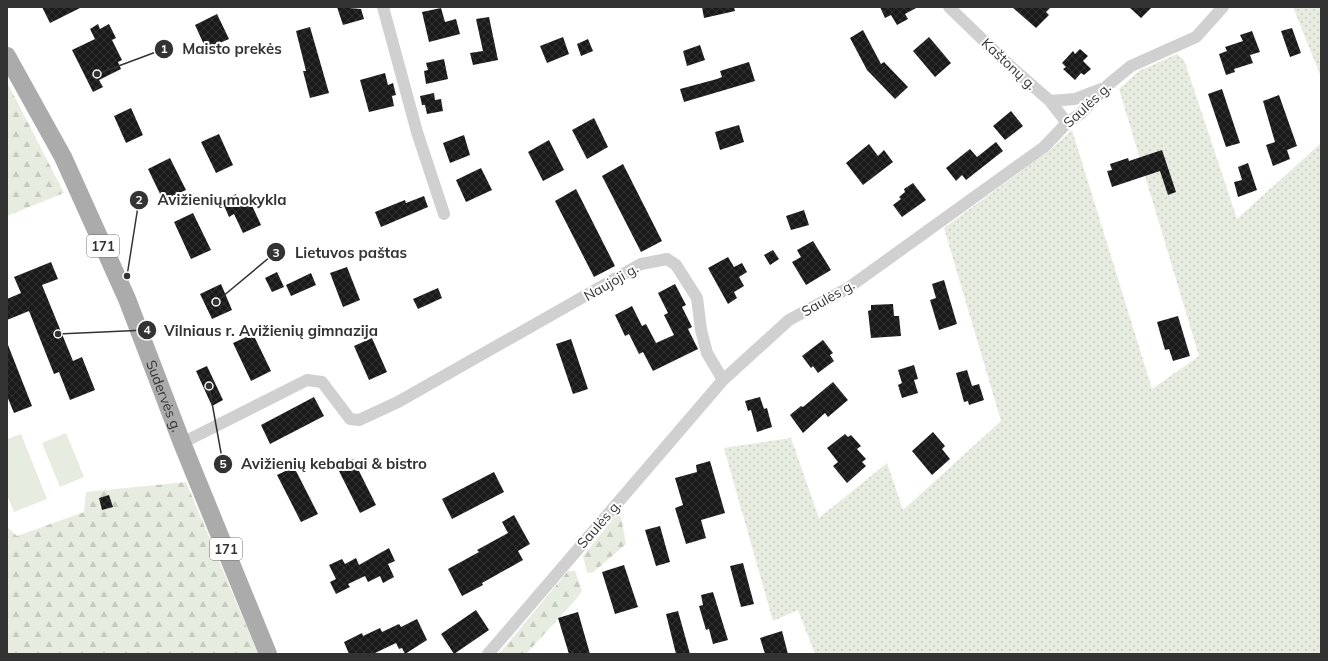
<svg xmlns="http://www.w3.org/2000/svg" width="1328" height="661" font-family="Mulish,sans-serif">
	<defs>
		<pattern id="grass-dots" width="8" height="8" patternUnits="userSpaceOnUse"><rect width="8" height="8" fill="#e6ecdf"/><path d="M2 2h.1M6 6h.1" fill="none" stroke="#c6cbc0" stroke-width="1.8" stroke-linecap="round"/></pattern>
		<pattern id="forest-firs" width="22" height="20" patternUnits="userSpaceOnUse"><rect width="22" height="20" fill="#e6ecdf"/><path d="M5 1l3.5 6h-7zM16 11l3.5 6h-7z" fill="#c6cbc0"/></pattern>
		<pattern id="building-cross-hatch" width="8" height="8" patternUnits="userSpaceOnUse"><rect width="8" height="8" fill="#1a1a1a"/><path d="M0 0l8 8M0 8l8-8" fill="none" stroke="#333"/></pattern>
	</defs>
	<rect width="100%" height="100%" fill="#fff"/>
	<!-- grass -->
	<path fill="url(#grass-dots)" d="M1293,7H1321V77Z
		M1177,54L1184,60L1237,219L1321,143V654H815L798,610L773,621L724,448L791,438L819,518L887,463L903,510L1001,421L944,228L1050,150L1072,130L1152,389L1199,356L1119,89L1139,71Z"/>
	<!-- forest -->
	<path fill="url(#forest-firs)" d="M7,82L64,193L7,216Z
		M186,482L258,654H7V527L17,536L84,512L86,492Z
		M617,514L621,517L626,544L597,569L592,573L587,572L583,556Z
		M568,571H575L582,591L578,597L526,654H499Z"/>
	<!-- pitch -->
	<path fill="#e6ecdf" d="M66,433L84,477L60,487L42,443Z
		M21,434L47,499L14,512L7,495V439Z"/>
	<!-- building -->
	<path fill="url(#building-cross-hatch)" d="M42,7H82L50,23Z
		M337,7L361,9L364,19L343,25Z
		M702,7H734L735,11L704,18Z
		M880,7H918L905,14L908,19L897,25L891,15L885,18Z
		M1012,7H1051L1046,12L1049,15L1036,28Z
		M1129,7H1152L1141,18Z
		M441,8L445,22L456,19L460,34L429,42L422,12Z
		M217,14L229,39L206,49L195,25Z
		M489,17L498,60L473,65L470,53L483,51L476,19Z
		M98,24L100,29L109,24L116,38L112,40L122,60L118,62L121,69L99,80L103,87L93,92L72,50L95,39L90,29Z
		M310,27L329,93L310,98L303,71H306L296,31Z
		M1292,28L1301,53L1290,57L1281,31Z
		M863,30L881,64L884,62L908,87L895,99L867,70L850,38Z
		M1252,31L1260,52L1250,55L1253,63L1234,69L1235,72L1226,75L1219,54L1227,51L1225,47L1243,41L1240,35Z
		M563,37L569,54L547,63L540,46Z
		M929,37L951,63L935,77L913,51Z
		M588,39L593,51L581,56L577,44Z
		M700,45L705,60L687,66L683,51Z
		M1080,49L1088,56L1083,61L1091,69L1084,75L1081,73L1075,80L1063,69L1066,67L1062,63L1073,51L1075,54Z
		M444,59L448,79L426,84L424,71L428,70L426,63Z
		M749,62L755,81L684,102L680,89L717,79L722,77L720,71Z
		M385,73L388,85L393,83L396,95L392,96L394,106L369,112L360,80Z
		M1222,89L1240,143L1226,147L1208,94Z
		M434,93L435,100L441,99L443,111L427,114L425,105H422L420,96Z
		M1279,95L1297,146L1287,150L1290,159L1273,166L1266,145L1275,142L1263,101Z
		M131,108L143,135L126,143L114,116Z
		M1011,111L1023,126L1005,140L993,126Z
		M594,118L608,147L587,159L572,130Z
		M739,125L744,142L720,150L715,132Z
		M219,134L233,165L216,173L201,142Z
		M464,135L470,155L450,163L443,143Z
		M549,140L564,170L543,181L528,152Z
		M996,142L1003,151L966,180L962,175L956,181L946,168L970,149L977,157Z
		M869,144L878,156L884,150L893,162L863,185L846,163Z
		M1162,150L1176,192L1168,195L1160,171L1112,187L1107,171L1112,170L1110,164L1128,158L1129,161Z
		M170,158L186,190L163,200L148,169Z
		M1248,163L1257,190L1238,197L1234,182L1242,180L1238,167Z
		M623,164L662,241L641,252L602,176Z
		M481,168L492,190L466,202L456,180Z
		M913,183L926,200L902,217L893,205L901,199L899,197L905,192L904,189Z
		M576,189L615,266L594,277L555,201Z
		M236,194L240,204L249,199L261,225L243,233L234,214L229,217L222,201Z
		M424,196L428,207L381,227L375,212L405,200L406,203Z
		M804,210L809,225L791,230L786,216Z
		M193,213L211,250L191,259L174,222Z
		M813,241L831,270L806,285L792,262L801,257L797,250Z
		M773,250L779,259L770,265L764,255Z
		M728,257L734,267L742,263L747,272L739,277L744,286L734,292L737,298L728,304L708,268Z
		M51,262L58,279L42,285L73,361L82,357L95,390L70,400L59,372L54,374L29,311L7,320V299L21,293L14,277Z
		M347,267L360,300L343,307L330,273Z
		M277,272L284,287L272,292L265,278Z
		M311,273L316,285L291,296L286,285Z
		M944,280L957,324L939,330L930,300L936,298L932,284Z
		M221,284L232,310L212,319L200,294Z
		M675,284L686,305L682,307L692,327L688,329L698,349L653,371L643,352L639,354L629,334L625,336L615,315L632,306L642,326L646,324L656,343L674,335L664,315L668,313L658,293Z
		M438,288L442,298L418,309L413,299Z
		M893,304L894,316H899L901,336L871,338L868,311L871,310V305Z
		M1178,316L1190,356L1173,361L1169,349L1165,350L1157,322Z
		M253,334L271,371L251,381L233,343Z
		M372,338L387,372L369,380L354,346Z
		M571,339L588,389L573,394L556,344Z
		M823,340L833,353L830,355L834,361L818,373L813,366L811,368L802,356Z
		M8,345L32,406L14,413L7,396Z
		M914,365L918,379L914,380L918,393L902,398L898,385L902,383L898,370Z
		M207,366L223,400L212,406L196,371Z
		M967,370L972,386L979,384L984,400L969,405L968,401L964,402L956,373Z
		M833,382L848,400L828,417L825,413L803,433L790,415L801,406L803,407Z
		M314,397L324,416L270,444L261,425Z
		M760,397L764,409L767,408L772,427L757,432L751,410L748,411L745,401Z
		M933,432L945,446L942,449L950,459L932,475L912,451Z
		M845,434L848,437L851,435L861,446L857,449L866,459L862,462L866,466L847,483L833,466L838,462L827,448Z
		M353,459L376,505L360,513L337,467Z
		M710,461L725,513L701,520L706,538L686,544L675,508L683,505L675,478L697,472L696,465Z
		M294,467L318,514L301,522L277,475Z
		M494,472L504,492L452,519L442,499Z
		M109,495L113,507L102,510L99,498Z
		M514,515L530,544L518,551L523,560L482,583L483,585L462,596L448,569L479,552L477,550L508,533L502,522Z
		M660,526L670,562L656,566L645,530Z
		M389,548L395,561L388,564L394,577L383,583L380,576L368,582L365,576L348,584L350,587L336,594L330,582L336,579L329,565L342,559L345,564L356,558L359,565Z
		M743,563L754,604L741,607L730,566Z
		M624,565L638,607L615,614L602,572Z
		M713,592L728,640L713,644L709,629L706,630L699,606L703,605L701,595Z
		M476,610L489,630L454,654L441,634Z
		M678,611L690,654H676L666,614Z
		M578,612L590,654H569L558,618Z
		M417,619L427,640L405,654L402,648L399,649L396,643L373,654H349L344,642L362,633L363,636L380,628L382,632L399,624L401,627Z
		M782,631L788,654H765L760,638Z"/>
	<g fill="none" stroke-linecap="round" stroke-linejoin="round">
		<!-- street -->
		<path stroke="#d0d0d0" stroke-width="12" d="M383,7L417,132L444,214
			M949,7L1010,66L1050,101L1067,123
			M1050,101L1075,99L1101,89
			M182,443L307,380L322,382L350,419L359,420L398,402L641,264L667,259L676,265L697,298L701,330L707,353L723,380
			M488,654L723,380L789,320L848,288L1044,147L1067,123L1080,114L1109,84L1131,66L1196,37L1223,7"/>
		<!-- primary -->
		<path stroke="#ababab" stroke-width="18" id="s1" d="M7,56L63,157L127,299L182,443L268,654"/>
	</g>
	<g text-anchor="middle" stroke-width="4" stroke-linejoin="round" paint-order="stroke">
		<!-- shield labels -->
		<g fill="#fff" stroke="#707070" stroke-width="1">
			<rect x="87" y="235" width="32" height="22" rx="3"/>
			<rect x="210" y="538" width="32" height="22" rx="3"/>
		</g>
		<g font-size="13" font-weight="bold" fill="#333">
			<text x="103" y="251">171</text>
			<text x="226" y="554">171</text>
		</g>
		<!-- street labels -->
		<g font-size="14" fill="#333" stroke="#fff">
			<text transform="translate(1009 64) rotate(43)" y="5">Kaštonų g.</text>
			<text transform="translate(1087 105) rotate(-43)" y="5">Saulės g.</text>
			<text transform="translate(611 282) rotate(-30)" y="5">Naujoji g.</text>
			<text transform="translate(828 298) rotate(-30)" y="5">Saulės g.</text>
			<text dy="5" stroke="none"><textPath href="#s1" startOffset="375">Sudervės g.</textPath></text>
			<text transform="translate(599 524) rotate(-49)" y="5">Saulės g.</text>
		</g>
	</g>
	<!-- callouts -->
	<path fill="none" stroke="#333" stroke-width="1.5" d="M97 74L164 49M127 276L139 200M216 302L276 252M58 334L147 330M209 386L223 464"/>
	<g fill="#333" stroke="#fff" stroke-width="1.5">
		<circle cx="97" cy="74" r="4"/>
		<circle cx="127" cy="276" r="4"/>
		<circle cx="216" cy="302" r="4"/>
		<circle cx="58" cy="334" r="4"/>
		<circle cx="209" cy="386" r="4"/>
		<circle cx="164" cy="49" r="10"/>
		<circle cx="139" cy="200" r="10"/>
		<circle cx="276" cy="252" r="10"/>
		<circle cx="147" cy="330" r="10"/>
		<circle cx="223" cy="464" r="10"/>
	</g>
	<g font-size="12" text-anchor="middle" font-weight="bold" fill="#fff">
		<text x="164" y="53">1</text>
		<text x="139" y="204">2</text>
		<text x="276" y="257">3</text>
		<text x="147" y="334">4</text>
		<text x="223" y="468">5</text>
	</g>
	<g font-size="15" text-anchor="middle" font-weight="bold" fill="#333" stroke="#fff" stroke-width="4" stroke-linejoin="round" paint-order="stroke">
		<text x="232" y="54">Maisto prekės</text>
		<text x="222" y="205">Avižienių mokykla</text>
		<text x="351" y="258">Lietuvos paštas</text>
		<text x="271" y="336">Vilniaus r. Avižienių gimnazija</text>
		<text x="334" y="469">Avižienių kebabai &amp; bistro</text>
	</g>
	<!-- border -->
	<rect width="1328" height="661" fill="none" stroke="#333333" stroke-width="16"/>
</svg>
